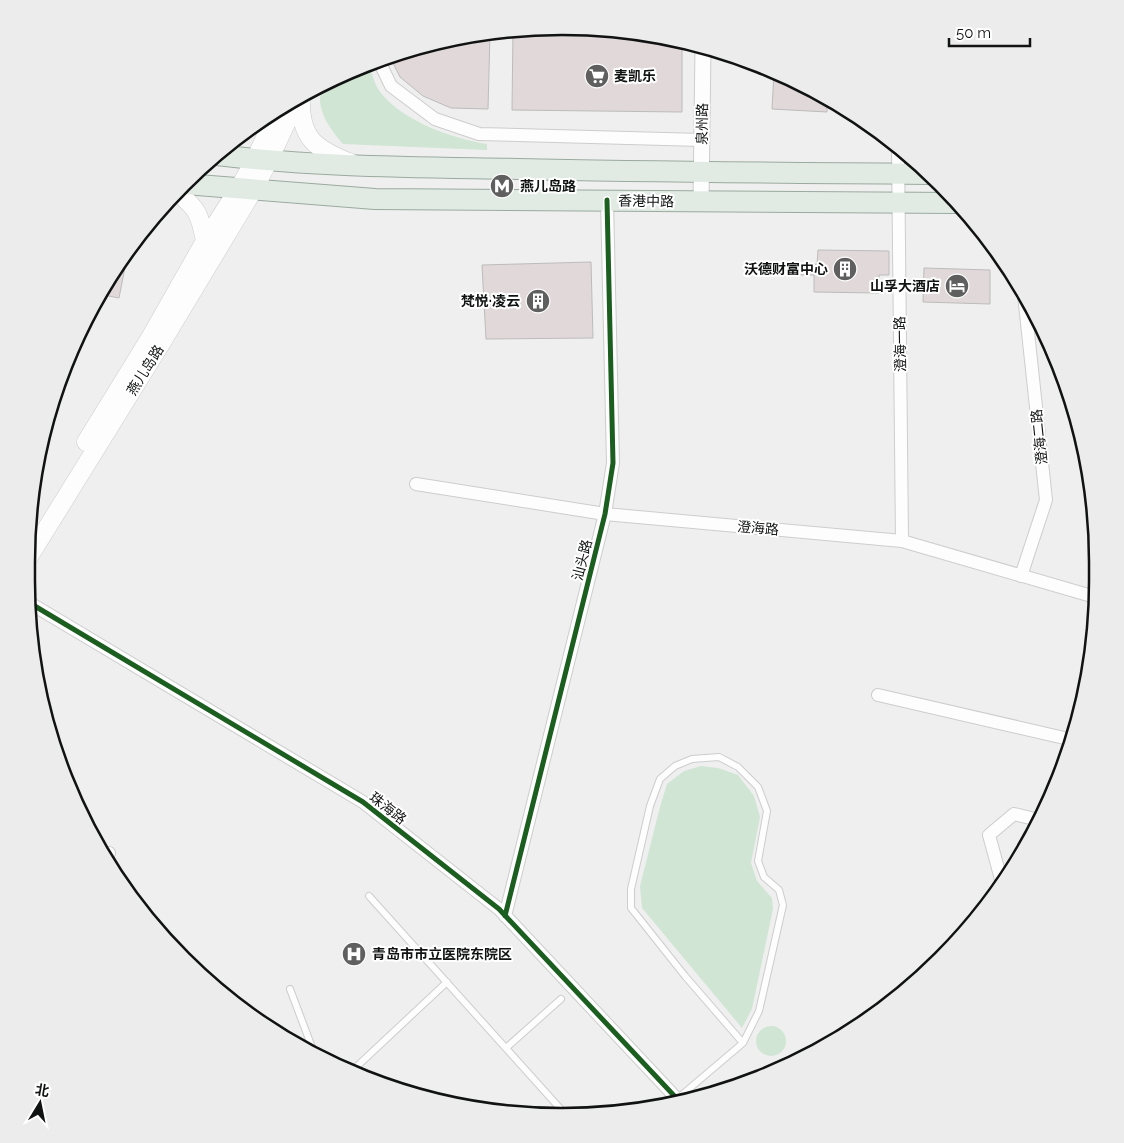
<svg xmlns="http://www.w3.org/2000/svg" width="1124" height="1143" font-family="Raleway,'Noto Sans SC',sans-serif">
	<rect width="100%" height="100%" fill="#efefef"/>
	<!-- green -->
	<path fill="#d0e5d4" d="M369,65C372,74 375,86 381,93C403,121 453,139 487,144V150L343,144C332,131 316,111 321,92C322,88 325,84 327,81Z
		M701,766L718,768L738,775L754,796L760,817L751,863L757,881L772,898L773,909L752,1009L742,1028L642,908L640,886L660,807L667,784L684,771Z
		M756 1041a15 15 0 1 1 30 0a15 15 0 1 1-30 0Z"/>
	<!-- building -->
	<path fill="#e0d8d9" stroke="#bdbcbc" d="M527,27L632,31L682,43V112L512,110L513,30Z
		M490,34L488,109L451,108L423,96L400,77L390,57L424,44Z
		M774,73L827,97V112L772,109Z
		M818,250L889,251V275H879V293L814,292V275H801V264H817Z
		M128,252L119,298L98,294L111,276Z
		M591,262L593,338L486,339L482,265Z
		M924,268L990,270V304L923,302Z"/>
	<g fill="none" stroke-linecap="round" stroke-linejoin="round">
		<!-- service casing -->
		<g stroke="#cdcdcd" stroke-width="8">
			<path id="service" d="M369,896L566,1115
				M290,989L313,1050
				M506,1048L561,999
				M353,1070L447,982
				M677,1099L743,1043L759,1011L783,905L779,890L764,877L758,861L767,811L758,787L738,767L719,757L692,759L675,766L660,779L650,806L631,889V908L685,976L743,1043"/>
		</g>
		<!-- minor casing -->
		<g stroke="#cdcdcd" stroke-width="14">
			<path id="minor" d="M379,61L391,86L435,119L479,134L702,140
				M898,147L902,541
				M416,484L605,514L902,541L1095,597
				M1021,576L1046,500L1024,295
				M28,602L363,802L499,909L680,1102
				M878,695L1073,740
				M105,858L109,853
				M1002,883L989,835L1014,814L1039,820
				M505,916L605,514L613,463L607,200"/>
		</g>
		<!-- tertiary casing -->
		<g stroke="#cdcdcd" stroke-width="17">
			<path id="tertiary" d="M701,201L703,47"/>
		</g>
		<!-- secondary casing -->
		<g stroke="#cdcdcd" stroke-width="19">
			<path id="secondary" d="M301,96C299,138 315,149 351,163
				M177,192C198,209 200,215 205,241
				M86,442L150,338L205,241L239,188L255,160L277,111
				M27,560L162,342L254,189L269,160L298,98"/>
		</g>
		<!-- primary casing -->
		<g stroke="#9aaa9f" stroke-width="22">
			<path id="primary" d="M217,155C316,167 417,167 518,169C655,172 792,173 929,174
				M185,184L375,199L956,203"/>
		</g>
		<!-- service -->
		<use href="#service" stroke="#fdfdfd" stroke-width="6"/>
		<!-- minor -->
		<use href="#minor" stroke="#fdfdfd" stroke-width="12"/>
		<!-- tertiary -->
		<use href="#tertiary" stroke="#fdfdfd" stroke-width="15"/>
		<!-- secondary -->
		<use href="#secondary" stroke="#fdfdfd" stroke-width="18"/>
		<!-- primary -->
		<use href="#primary" stroke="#e1ebe4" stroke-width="20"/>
		<!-- cycleway casing -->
		<g stroke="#fff" stroke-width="8">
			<path id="cycleway" d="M28,602L363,802L499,909L680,1102
				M505,916L605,514L613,463L607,200"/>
		</g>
		<!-- cycleway -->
		<use href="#cycleway" stroke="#1b5e20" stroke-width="5"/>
	</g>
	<!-- icons -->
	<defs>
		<g id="supermarket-disc" transform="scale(1.25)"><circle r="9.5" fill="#5f5f5f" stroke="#fff"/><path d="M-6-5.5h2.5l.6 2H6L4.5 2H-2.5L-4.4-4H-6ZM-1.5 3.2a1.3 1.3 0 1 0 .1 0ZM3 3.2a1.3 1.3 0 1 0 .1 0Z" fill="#fff"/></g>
		<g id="metro-disc" transform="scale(1.25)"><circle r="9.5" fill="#5f5f5f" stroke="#fff"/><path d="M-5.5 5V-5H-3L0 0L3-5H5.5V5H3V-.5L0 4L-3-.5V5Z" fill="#fff"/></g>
		<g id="building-disc" transform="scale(1.25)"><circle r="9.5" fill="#5f5f5f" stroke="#fff"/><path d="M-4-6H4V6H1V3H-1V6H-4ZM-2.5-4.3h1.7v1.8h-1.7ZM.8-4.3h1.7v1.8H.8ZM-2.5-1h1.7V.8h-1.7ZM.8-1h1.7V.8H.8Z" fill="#fff"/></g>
		<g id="hotel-disc" transform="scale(1.25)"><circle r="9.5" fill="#5f5f5f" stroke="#fff"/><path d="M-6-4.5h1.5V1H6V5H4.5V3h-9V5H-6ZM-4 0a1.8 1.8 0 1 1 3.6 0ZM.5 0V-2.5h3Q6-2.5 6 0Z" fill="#fff"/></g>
		<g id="hospital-disc" transform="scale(1.25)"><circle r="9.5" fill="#5f5f5f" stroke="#fff"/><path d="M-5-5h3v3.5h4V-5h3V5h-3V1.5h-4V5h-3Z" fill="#fff"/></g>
	</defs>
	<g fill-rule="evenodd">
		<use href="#supermarket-disc" x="597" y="76"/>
		<use href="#metro-disc" x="502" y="186"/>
		<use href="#building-disc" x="845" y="269"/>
		<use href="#hotel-disc" x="957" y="286"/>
		<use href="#building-disc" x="538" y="301"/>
		<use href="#hospital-disc" x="354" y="954"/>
	</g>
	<g text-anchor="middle" stroke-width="4" stroke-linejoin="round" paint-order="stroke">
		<!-- poi labels -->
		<g font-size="14" font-weight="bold" fill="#111212" stroke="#fff" text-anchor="start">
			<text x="614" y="81">麦凯乐</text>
			<text x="520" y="191">燕儿岛路</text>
			<text x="828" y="274" text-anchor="end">沃德财富中心</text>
			<text x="940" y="291" text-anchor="end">山孚大酒店</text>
			<text x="520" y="306" text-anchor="end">梵悦·凌云</text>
			<text x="372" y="959">青岛市市立医院东院区</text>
		</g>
		<!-- street labels -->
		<g font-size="14" fill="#111212" stroke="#fff">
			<text transform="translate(702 124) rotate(-89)" y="5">泉州路</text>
			<text transform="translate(646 201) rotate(1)" y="5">香港中路</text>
			<text transform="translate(900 344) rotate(-91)" y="5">澄海一路</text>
			<text transform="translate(145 370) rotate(-58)" y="5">燕儿岛路</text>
			<text transform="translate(1039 437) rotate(-96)" y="5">澄海二路</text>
			<text transform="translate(758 528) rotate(5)" y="5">澄海路</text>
			<text transform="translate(582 560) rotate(-76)" y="5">汕头路</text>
			<text transform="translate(388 808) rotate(38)" y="5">珠海路</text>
		</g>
	</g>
	<!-- crop -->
	<path d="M0 0H1124V1143H0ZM562 35H562A527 527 0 0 1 1089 562V581A527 527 0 0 1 562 1108H562A527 527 0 0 1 35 581V562A527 527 0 0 1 562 35Z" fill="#ececec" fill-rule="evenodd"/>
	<path fill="none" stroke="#111212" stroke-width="2.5" d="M562 35H562A527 527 0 0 1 1089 562V581A527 527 0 0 1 562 1108H562A527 527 0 0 1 35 581V562A527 527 0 0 1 562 35Z"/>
	<!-- north arrow -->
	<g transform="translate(40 1103) rotate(10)" stroke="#ffffff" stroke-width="4" paint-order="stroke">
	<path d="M0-4L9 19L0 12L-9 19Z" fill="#111212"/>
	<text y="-8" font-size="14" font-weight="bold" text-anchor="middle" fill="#111212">北</text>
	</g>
	<!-- scale -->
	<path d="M949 38v8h81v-8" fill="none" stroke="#111212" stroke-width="2.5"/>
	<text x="956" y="38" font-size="15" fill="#111212" stroke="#ffffff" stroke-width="4" paint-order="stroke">50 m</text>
</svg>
